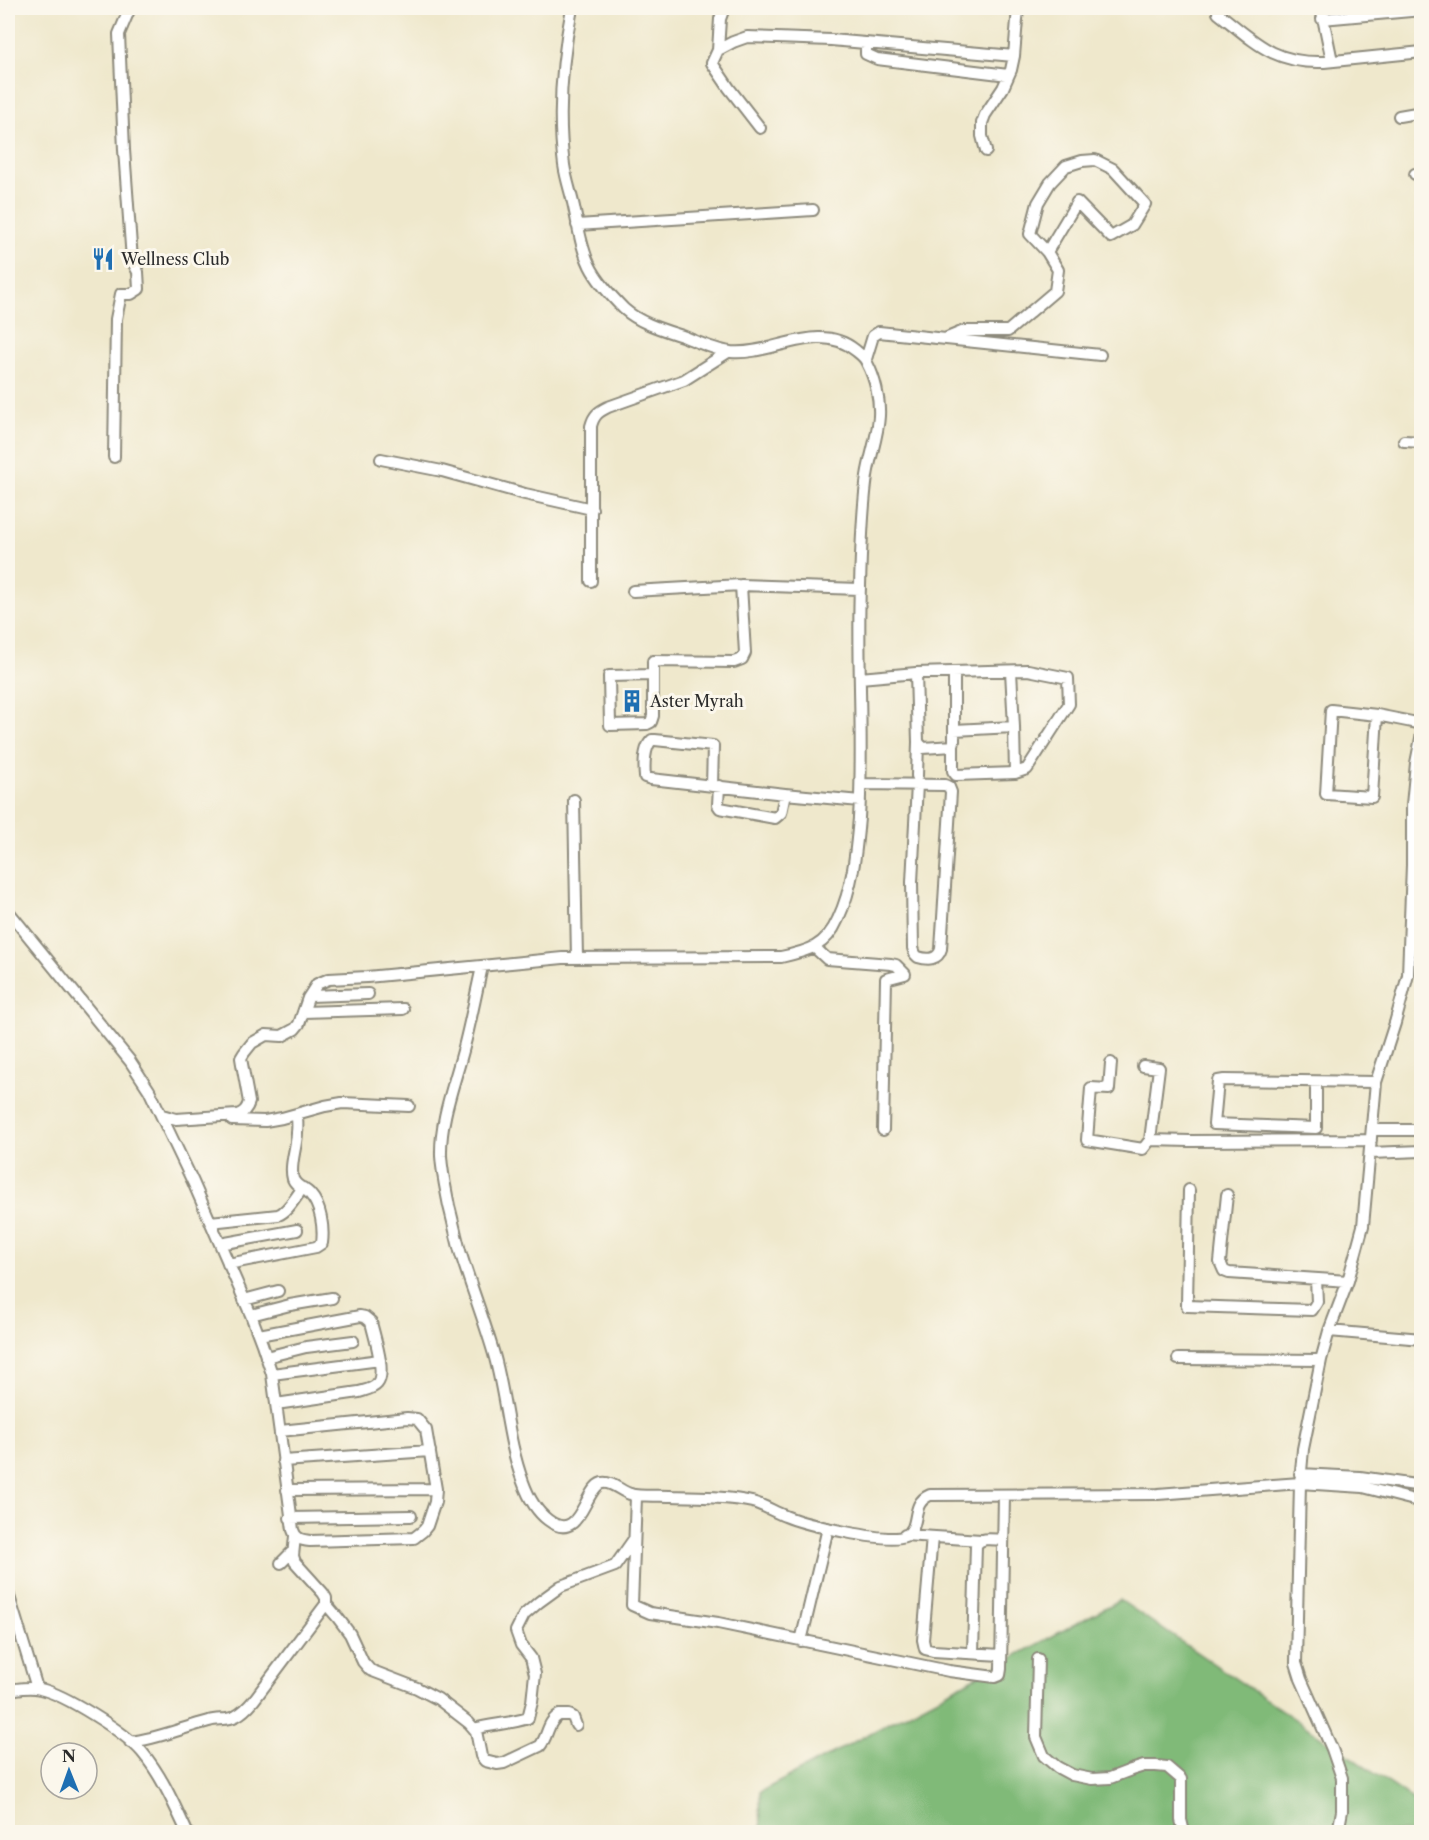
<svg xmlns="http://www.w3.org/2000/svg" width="1429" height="1840" font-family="'Libre Caslon Text',serif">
	<rect width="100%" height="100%" fill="#fbf7ec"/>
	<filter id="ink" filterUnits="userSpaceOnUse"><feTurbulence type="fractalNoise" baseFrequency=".0167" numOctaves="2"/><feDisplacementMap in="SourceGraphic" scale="12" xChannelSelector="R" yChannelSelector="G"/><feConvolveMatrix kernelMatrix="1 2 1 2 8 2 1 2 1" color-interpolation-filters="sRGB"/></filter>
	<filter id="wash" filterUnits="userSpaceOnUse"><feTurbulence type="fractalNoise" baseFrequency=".008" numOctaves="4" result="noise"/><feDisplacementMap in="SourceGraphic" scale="24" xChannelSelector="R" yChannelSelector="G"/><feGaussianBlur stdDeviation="1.35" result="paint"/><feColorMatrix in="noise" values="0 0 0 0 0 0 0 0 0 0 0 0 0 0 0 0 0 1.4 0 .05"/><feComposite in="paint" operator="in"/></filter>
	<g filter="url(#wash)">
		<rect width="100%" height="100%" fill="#efe8cc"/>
		<!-- forest -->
		<path fill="#80ba78" stroke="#567252" stroke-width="1.5" d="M1120,1600L1421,1805V1832H761L760,1792Z"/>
	</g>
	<g filter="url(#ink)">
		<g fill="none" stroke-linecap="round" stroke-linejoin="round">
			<!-- minor casing -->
			<g stroke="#8d8a7c" stroke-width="14">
				<path id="minor" d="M724,8L720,19L718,50L712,63L729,88L760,128
					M1321,8L1332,61
					M1218,13C1255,42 1274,64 1324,62L1422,52
					M1322,19L1422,10
					M866,43V54L877,59L1008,75
					M718,50L733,42L747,37L831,40L1014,56
					M1399,116L1422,112
					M986,151L982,136V123L985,115L1003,88L1011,70L1014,56L1018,8
					M1095,160L1113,169L1145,204L1132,225L1111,237L1077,202L1047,252L1030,234L1038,203L1050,183L1066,166L1082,161Z
					M1415,174H1422
					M577,225L813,210
					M947,338L964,331H1008L1055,291L1058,270L1047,252
					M866,359L873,336L879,332L1100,355
					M1404,441L1422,442
					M114,457L116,319L121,294H131L139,289L138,272L132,260L124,150L119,34L130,8
					M381,459L442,471L525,494L592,509
					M591,581V426C594,415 598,412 608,407L684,380L728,352
					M633,591L741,585
					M1011,671L1014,727
					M916,673L918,742L923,748L953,746L954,741V672
					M653,675V716L651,722L647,724L610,725L609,676L653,675V661L734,662L742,659L745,653L741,585L860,589
					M860,678L916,673L1028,670L1068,678L1069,704L1027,769L1015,773
					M1377,715L1372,797L1326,794L1331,710L1377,715L1422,724
					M953,746V771L956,775L1015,773L1014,727L954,730
					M917,776L918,742
					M861,784L945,785L949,787L951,792L941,949C938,960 928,960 918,957L915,954L913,948L912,882L917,784
					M712,786L713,746L655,740H652C644,747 644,766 645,777L651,779L785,794L860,801
					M719,786L718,805L720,808L775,818L781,813L785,794
					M574,800L577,958
					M8,911L130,1061L149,1090L193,1182L251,1315L262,1344L272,1374
					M814,947L827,959L891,964L896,965L905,974L886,979L883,1130
					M482,967C476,993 471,1020 464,1047C455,1083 440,1118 441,1156C442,1173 446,1190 449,1206C453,1221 456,1236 460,1251C471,1287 485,1322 495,1358C506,1399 508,1442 523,1482C528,1496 536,1511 548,1520C581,1545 584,1488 602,1483C611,1481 621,1491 630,1494C642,1497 658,1495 671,1496C697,1497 726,1496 752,1502C764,1505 774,1512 785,1516C804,1524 888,1544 905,1536C922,1527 909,1504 930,1495L1158,1494L1300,1483L1363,1487L1422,1502
					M310,996L368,994
					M303,1012L403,1009
					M1111,1063L1109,1089L1091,1088L1087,1140L1143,1149L1150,1140
					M1143,1066L1159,1068L1150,1140L1190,1141L1371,1140
					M1316,1082V1128L1214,1124L1218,1081L1224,1080L1376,1082
					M162,1115L176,1119L237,1115C244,1113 247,1109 249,1102L242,1064L241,1058L244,1053L252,1043L266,1035L282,1036L295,1029L299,1024L308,998L317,984L329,979L367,977L563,958L781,957C808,951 826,947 838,919C853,887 856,852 859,818C864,740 857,663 860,586C861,549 862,512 867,476C870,456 878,436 879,416C880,399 875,378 867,363C865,357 860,354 855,350C819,320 771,356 731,352C715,350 700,343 685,337C664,330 641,324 624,309C612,297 598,282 590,266C581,248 578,226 574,207C571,193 566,179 564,165C557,113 562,59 572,8
					M232,1120L265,1121L282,1118L325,1106L342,1103L409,1106
					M1372,1130H1422
					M1370,1153L1422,1151
					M1189,1190L1187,1306L1312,1310L1317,1302L1316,1279
					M1227,1195L1220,1262L1224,1271L1229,1273L1348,1281
					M210,1222L278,1215C289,1211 295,1197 303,1188
					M220,1244L297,1230
					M228,1264L316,1247L322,1243C324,1228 321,1206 310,1194C305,1188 296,1187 293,1179C289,1165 297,1147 297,1132C298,1126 297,1120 297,1114
					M244,1300L278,1291
					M251,1315L290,1305L332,1298
					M1329,1331L1422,1339
					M259,1335L360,1316L365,1317L371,1322C374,1336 387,1373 377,1384C373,1389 365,1390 359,1392L276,1404
					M266,1357L306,1347L353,1341
					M1178,1359L1321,1360
					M280,1431L407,1418L417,1419L426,1430L436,1489L435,1502L427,1526L423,1531L414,1538L310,1541C301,1540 296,1539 293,1530L272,1374L380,1360
					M283,1461L430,1451
					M1300,1474L1360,1477L1422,1486
					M287,1490L436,1489
					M631,1494L636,1497L632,1605L650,1613L718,1623L949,1671L995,1677L1000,1675L1001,1669L1004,1495
					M290,1518L411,1516
					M905,1535L981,1540
					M932,1537L923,1640L925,1649L933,1651L1001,1655
					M281,1563L293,1551
					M8,1593L37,1688
					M326,1604L338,1618L350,1634L363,1662L370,1670L417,1688L438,1699L469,1723L476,1731L481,1756L485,1761L497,1764L504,1763L540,1746C548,1737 547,1722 559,1715H569L573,1717L576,1725
					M801,1641L828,1528
					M973,1653L976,1545C982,1536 994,1540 1003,1540
					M1038,1659L1036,1737L1044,1756L1057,1767L1072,1775L1092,1779L1110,1778L1131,1770L1144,1766H1156L1167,1767L1181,1779V1820L1184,1832
					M8,1690C18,1689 29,1686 40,1689C64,1694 125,1732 142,1752C162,1776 174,1804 187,1832
					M474,1729C492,1724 510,1724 528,1718L532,1702L535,1674L531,1658L521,1645L516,1631L524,1615L539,1602L561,1586L615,1566L634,1539
					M130,1742C157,1739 182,1728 209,1721C218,1718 227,1721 236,1716C244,1712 249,1706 254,1700L326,1604V1598L323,1593L295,1562L293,1556L295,1536
					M1338,1832L1342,1811V1778L1332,1749L1301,1679L1296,1663L1300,1483L1303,1449L1321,1360L1329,1331L1348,1281L1363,1226L1376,1082L1395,1023L1408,975L1412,865V805L1416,763L1422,733"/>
			</g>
			<!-- minor -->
			<use href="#minor" stroke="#fff" stroke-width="10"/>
		</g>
	</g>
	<!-- icons -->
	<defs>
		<g id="restaurant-bare" transform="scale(1.8)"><path d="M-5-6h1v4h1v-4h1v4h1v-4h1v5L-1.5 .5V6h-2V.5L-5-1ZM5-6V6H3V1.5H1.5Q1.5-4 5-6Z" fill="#1f6fb2" stroke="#fbf7ec" stroke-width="2.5" paint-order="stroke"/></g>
		<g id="building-bare" transform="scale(1.8)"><path d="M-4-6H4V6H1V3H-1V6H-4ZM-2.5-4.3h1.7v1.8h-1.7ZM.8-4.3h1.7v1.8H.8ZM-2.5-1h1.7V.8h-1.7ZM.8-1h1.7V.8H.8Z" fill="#1f6fb2" stroke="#fbf7ec" stroke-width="2.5" paint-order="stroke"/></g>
	</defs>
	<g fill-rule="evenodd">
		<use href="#restaurant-bare" x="103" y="259"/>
		<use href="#building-bare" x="632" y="701"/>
	</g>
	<g text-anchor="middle" stroke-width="6" stroke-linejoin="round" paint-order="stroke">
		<!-- poi labels -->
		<g font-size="16" fill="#2b2b2b" stroke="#fbf7ec" text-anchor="start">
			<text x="121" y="265">Wellness Club</text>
			<text x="650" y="707">Aster Myrah</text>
		</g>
	</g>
	<!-- margin -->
	<rect width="1429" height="1840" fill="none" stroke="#fbf7ec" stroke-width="30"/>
	<!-- north arrow -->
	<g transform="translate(69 1771) rotate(359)"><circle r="28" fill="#fbf7ec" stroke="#a8a59f" stroke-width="1.5"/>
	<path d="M0-4.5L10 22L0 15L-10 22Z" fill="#1f6fb2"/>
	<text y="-9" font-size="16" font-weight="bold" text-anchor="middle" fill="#2b2b2b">N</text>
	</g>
</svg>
